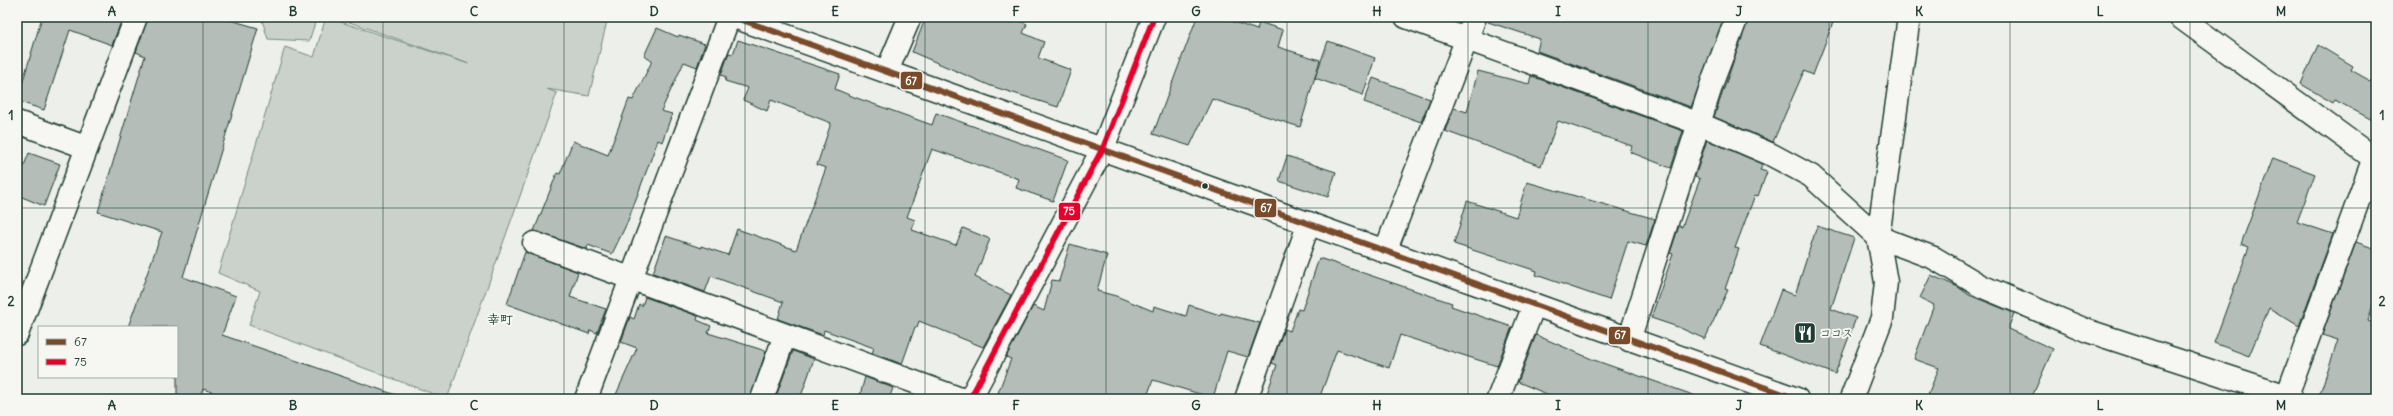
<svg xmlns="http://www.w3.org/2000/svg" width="2393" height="416" font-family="Delius,'Klee One',sans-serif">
	<rect width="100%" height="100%" fill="#edefea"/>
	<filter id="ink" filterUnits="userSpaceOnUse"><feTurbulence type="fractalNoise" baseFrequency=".025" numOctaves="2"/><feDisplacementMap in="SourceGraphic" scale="8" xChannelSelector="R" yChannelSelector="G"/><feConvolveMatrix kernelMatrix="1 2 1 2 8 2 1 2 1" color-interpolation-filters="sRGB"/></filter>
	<g filter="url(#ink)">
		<!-- green -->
		<path fill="#cbd2cc" stroke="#758880" d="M261,17H317L309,41L268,39Z
			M326,17L469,64L335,17H608L589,96L547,89L557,93L447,399L249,325L260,291L218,273L285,47L314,57Z"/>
		<!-- building -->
		<path fill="#b4bdb8" stroke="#1f3d34" d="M42,17H123L112,45L70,30L44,110L17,101Z
			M148,17H220L258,28L183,277L236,296L222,335L396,395L395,399H233L203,389L199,399H177V327H128L162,232L98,212L145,56L136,52Z
			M926,17H1011L1027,24L1023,33L1044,42L1038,58L1071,70L1058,107L991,86L912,52Z
			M1197,17H1220L1257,30L1259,22L1283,30L1278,47L1320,60L1300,127L1212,99L1190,146L1153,134Z
			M1489,17H1724L1691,107L1537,51L1540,39L1488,22Z
			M1749,17H1835L1813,75L1804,71L1773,142L1714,117Z
			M657,28L678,37L679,35L705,44L697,67L684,62L661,111L672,114L662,142L658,140L627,223L612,254L588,245L587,249L534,231L557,173L560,174L573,141L608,155L629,99L633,100L652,61L644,56Z
			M738,40L840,74L835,89L854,97L932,125L936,113L1068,160L1053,201L1016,188L1019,179L932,149L907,217L915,220L912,230L956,245L963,228L990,239L975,277L1011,295L983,347L919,321L917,327H915L902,364L872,353L874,348L824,330L823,335L778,319L783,302L711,276L705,292L653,273L666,236L701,248V246L728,255L737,229L796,250L826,168L817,165L831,123L771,100L767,111L743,100L748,88L725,81L726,77L721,75L729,53L733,54Z
			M1328,41L1375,58L1363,95L1315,78Z
			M2318,45L2353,66L2351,70L2376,84V122L2335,100L2333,103L2301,84Z
			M1478,71L1529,84L1531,76L1683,131L1671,168L1630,152L1632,146L1558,121L1541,166L1445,131L1454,108L1467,112Z
			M1373,78L1430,99L1421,122L1364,102Z
			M1707,140L1763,164L1760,170L1767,172L1758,196L1755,195L1735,248L1739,249L1725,289L1728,290L1705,339L1678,327L1651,318L1673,254L1670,253L1679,226L1682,227L1700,179L1695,177Z
			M29,153L60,164L44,206L17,195V183Z
			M1287,156L1336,172L1328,197L1279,181Z
			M2273,158L2315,174L2297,222L2333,234L2299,326L2269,308L2249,356L2214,343L2249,247L2241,244Z
			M1527,182L1655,219L1646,246L1628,241L1609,300L1536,275L1537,271L1454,244L1467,201L1516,217Z
			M1817,226L1854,238L1831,309L1856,318L1835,374L1760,346L1781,290L1795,295Z
			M2356,242L2376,249V294L2368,321L2376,324V399H2318L2338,340L2322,335Z
			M1070,244L1107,255L1097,291L1116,296L1153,311L1154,306L1186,316L1189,305L1220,315L1221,313L1260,323L1248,357L1227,351L1213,398L1153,380L1146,399H1015L998,393L1011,359L1006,357L1033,306L1044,311L1052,280L1059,281Z
			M525,252L578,272L570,297L606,309L597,333L590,330L589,334L507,304Z
			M1319,258L1452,303L1451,306L1512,327L1497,366L1400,335L1389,368L1337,350L1319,399H1265L1277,365L1272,363L1284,329L1290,331L1298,309L1302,310Z
			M1931,275L1958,287L1969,295L2014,313L2008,329L2053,349L2031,399H1926L1939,368L1914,359L1934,305L1920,298Z
			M645,297L698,316L697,320L711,326L708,333L766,351L750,399H614L637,348L621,342L630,317L634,319L639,304L642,306Z
			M1536,335L1594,360L1696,396L1695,399H1559L1518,382Z
			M793,351L814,359L800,399H775Z
			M865,377L893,388L889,399H859Z"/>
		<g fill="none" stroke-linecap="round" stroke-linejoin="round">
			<!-- minor casing -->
			<g stroke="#1f3d34" stroke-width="25">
				<path id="minor" d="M1406,17L1700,124L1770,154L1811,176L1878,237L1934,258L1981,286L2088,331L2287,396
					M2180,17L2376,160
					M887,71L910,17
					M17,122L85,147
					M534,243L961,399
					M1385,252L1475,17
					M17,334L136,17
					M1629,340L1714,77L1737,17
					M586,399L729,17
					M762,399L785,335
					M970,399L1103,148L1154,17
					M1246,399L1309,223
					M1498,399L1534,305
					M1851,399L1882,318L1886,282L1878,237L1909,17
					M2286,399L2376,152"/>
			</g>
			<!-- major casing -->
			<g stroke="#1f3d34" stroke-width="25">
				<path id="major" d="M734,17L1797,399"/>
			</g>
			<!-- minor -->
			<use href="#minor" stroke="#f6f6f2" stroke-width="22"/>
			<!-- major -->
			<use href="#major" stroke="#f6f6f2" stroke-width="22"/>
			<!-- bus-1 casing -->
			<g stroke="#f6f6f2" stroke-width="9">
				<path id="bus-1" d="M734,17L1797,399"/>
			</g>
			<!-- bus-2 casing -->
			<g stroke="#f6f6f2" stroke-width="9">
				<path id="bus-2" d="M970,399L1103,148L1154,17"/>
			</g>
			<!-- bus-1 -->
			<use href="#bus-1" stroke="#7a4b2a" stroke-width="6"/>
			<!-- bus-2 -->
			<use href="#bus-2" stroke="#e4002b" stroke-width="6"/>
		</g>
	</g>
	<!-- grid -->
	<path fill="none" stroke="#1f3d34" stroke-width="1" stroke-opacity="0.55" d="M203,17V399M383,17V399M564,17V399M745,17V399M925,17V399M1106,17V399M1287,17V399M1468,17V399M1648,17V399M1829,17V399M2010,17V399M2190,17V399M17,208H2376"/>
	<!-- icons -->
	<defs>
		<g id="restaurant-square" transform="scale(1.15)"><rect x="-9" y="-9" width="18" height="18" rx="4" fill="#1f3d34" stroke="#f6f6f2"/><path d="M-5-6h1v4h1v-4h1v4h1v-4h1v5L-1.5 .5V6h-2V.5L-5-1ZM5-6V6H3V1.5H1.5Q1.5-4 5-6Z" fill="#fff"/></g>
	</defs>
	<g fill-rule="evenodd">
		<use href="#restaurant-square" x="1805" y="333"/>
	</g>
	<!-- markers -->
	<circle fill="#1f3d34" stroke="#f6f6f2" stroke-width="1.5" cx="1205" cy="186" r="3.5"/>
	<g text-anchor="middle" stroke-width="4" stroke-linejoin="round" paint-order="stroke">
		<!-- poi labels -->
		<g font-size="11" font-weight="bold" fill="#1f3d34" stroke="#f6f6f2" text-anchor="start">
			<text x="1820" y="337">ココス</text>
		</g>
		<!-- quarter labels -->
		<g font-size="13" font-weight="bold" fill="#1f3d34" stroke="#f6f6f2">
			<text x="500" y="324">幸町</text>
		</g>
	</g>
	<g stroke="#f6f6f2" stroke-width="1.5">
		<rect x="900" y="71" width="23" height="19" rx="4" fill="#7a4b2a"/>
		<rect x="1254" y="198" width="23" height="20" rx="4" fill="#7a4b2a"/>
		<rect x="1058" y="202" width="23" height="19" rx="4" fill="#e4002b"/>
		<rect x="1608" y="326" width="23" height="19" rx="4" fill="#7a4b2a"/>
	</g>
	<g font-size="11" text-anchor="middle" font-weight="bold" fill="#fff">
		<text x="911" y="85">67</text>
		<text x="1266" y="212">67</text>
		<text x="1069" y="215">75</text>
		<text x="1620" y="339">67</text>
	</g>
	<!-- margin -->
	<rect width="2393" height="416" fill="none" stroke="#f6f6f2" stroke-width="44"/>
	<!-- legend -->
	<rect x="38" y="326" width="140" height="52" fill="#f6f6f2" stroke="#a0aca6"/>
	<rect x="46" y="339" width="20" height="6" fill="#7a4b2a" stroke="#a0aca6"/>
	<text x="74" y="346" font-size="12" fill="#1f3d34">67</text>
	<rect x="46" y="359" width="20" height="6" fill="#e4002b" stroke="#a0aca6"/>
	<text x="74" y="366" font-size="12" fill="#1f3d34">75</text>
	<rect x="22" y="22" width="2349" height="372" fill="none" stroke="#1f3d34" stroke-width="1.5"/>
	<g font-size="13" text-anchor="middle" font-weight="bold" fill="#1f3d34">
		<text x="112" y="16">A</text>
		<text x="293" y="16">B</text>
		<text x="474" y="16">C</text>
		<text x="654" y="16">D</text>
		<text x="835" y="16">E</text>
		<text x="1016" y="16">F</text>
		<text x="1196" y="16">G</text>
		<text x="1377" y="16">H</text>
		<text x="1558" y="16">I</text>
		<text x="1739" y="16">J</text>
		<text x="1919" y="16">K</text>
		<text x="2100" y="16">L</text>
		<text x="2281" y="16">M</text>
		<text x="11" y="120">1</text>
		<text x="2382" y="120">1</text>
		<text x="11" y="306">2</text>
		<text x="2382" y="306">2</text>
		<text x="112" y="410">A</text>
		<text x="293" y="410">B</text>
		<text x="474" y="410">C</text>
		<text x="654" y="410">D</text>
		<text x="835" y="410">E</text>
		<text x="1016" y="410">F</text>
		<text x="1196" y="410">G</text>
		<text x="1377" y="410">H</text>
		<text x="1558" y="410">I</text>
		<text x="1739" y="410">J</text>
		<text x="1919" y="410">K</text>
		<text x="2100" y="410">L</text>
		<text x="2281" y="410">M</text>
	</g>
</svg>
